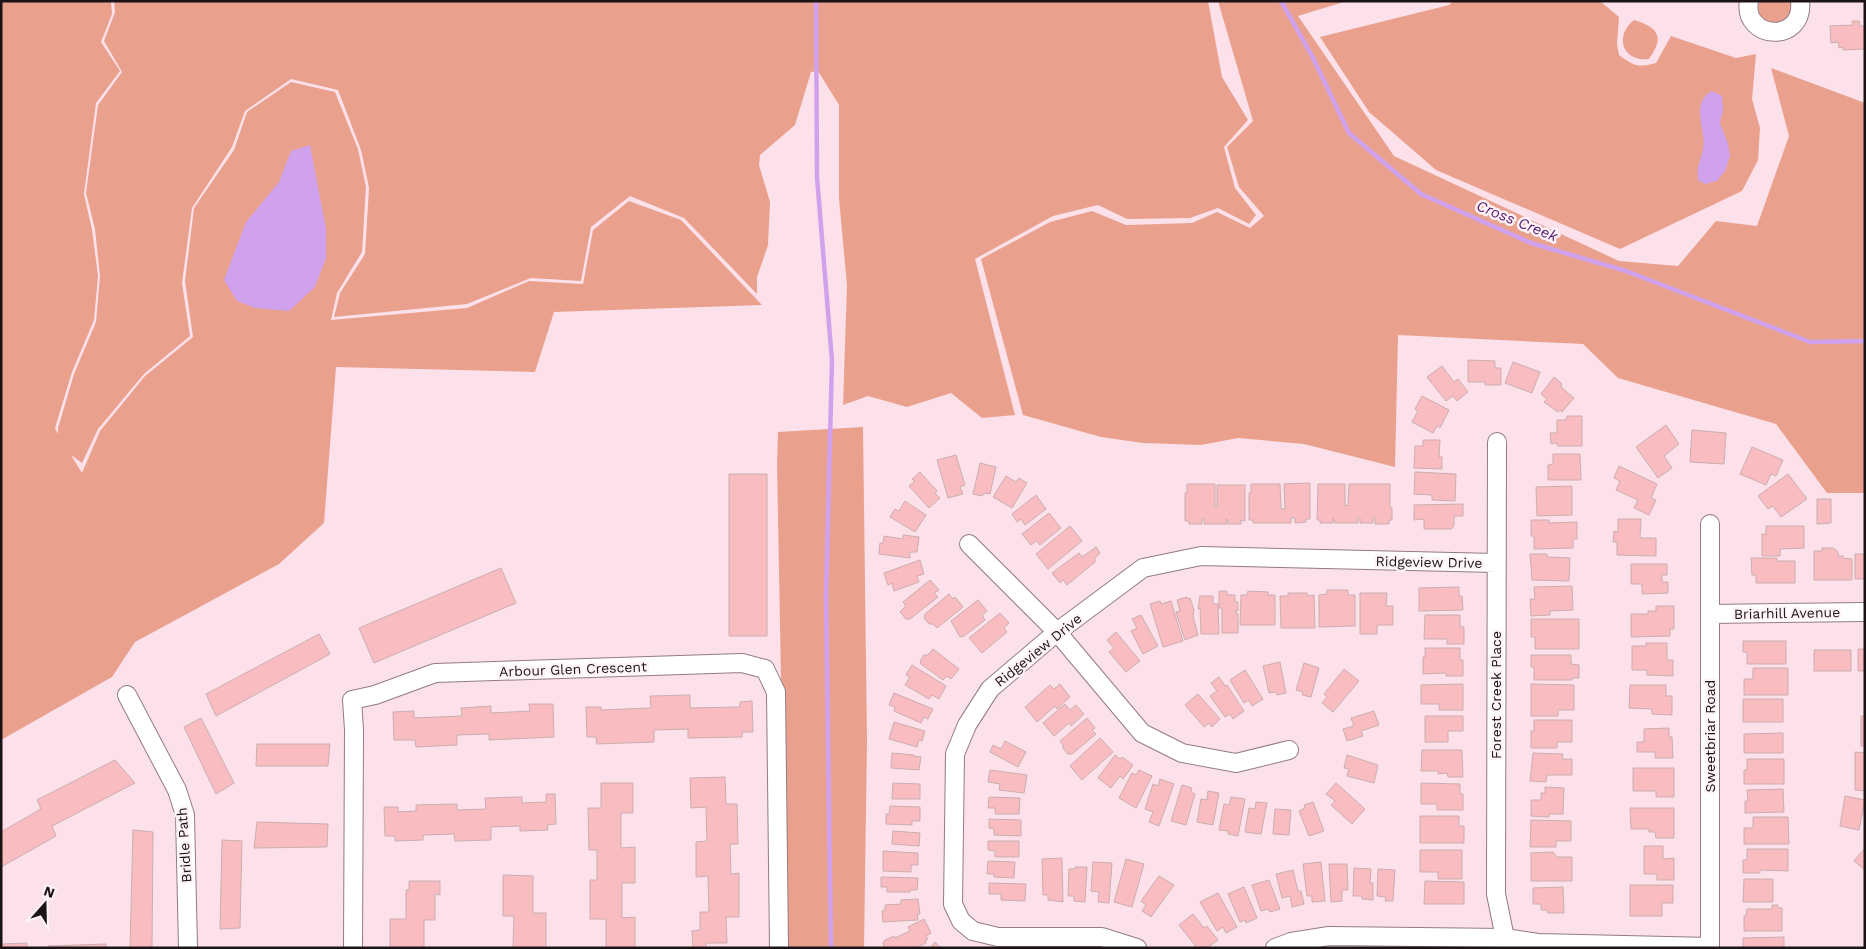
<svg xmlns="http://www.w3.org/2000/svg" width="1866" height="949" font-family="'Work Sans',sans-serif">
	<rect width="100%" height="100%" fill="#fce1eb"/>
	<!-- green -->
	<path fill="#e9a18e" d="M1,1H111L112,14L101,42L120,71L96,103L84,194L92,230L98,276L94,320L72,372L55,428L58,434V428L74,374L96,322L100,276L95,229L86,193L98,105L122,72L104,41L115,12L114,1H1208L1222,77L1248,120L1224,147L1235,188L1256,215L1249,224L1218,208L1190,218L1127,219L1098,205L1053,216L975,259L1015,415L982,418L951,393L907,407L868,396L843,405L847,285L839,199V105L818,71L811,72L795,125L760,155L759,165L770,202L768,245L757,277V294L684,218L630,196L591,227L581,281L531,278L467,304L334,317L340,293L365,254L369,188L361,150L338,90L291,79L245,111L232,147L192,208L182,283L190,336L144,374L98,429L82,463L71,455L82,473L100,431L145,376L193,337L185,281L194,208L234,150L247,112L291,82L335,92L358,149L366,187L362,252L337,293L331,320L467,308L529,281L583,284L593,230L629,201L681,220L762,305L554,312L535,372L336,367L324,523L279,564L135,642L112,677L1,740Z
		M1218,1H1347L1298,16L1394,156L1619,261L1678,266L1716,221L1757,226L1789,136L1771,68L1865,103V493H1827L1776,424L1618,378L1583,344L1398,335L1395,467L1304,444L1238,438L1201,445L1143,443L1101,437L1023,415L981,259L1050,222L1092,211L1126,225L1192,223L1217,212L1250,228L1264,216L1239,187L1227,147L1253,121Z
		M1453,1H1600L1619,17L1617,44L1619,55C1634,66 1638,68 1656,63L1671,36L1736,58L1756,54L1752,99L1760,128L1758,160L1742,191L1620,249L1436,170L1369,112L1320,37L1449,5Z
		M1759,1H1791C1794,13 1787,19 1777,24C1764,21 1756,16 1759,1Z
		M1634,20C1658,27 1665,37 1649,59C1622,62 1614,36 1634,20Z
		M863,427L867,741L864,948H786L777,464L778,432Z"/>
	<!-- water -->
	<path fill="#d0a2ed" d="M1712,91L1722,96L1723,110L1720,123L1728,144L1730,156L1725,171L1717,181L1705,184L1698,180C1697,163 1700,164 1703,149C1707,130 1689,104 1712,91Z
		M310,145L326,229V258L315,287L289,311L255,308L237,301L224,280L246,222L279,182L291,151Z"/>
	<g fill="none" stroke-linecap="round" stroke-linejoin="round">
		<!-- stream -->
		<path stroke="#d0a2ed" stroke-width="4.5" d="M816,1L817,177L832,361L826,596L831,948
			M1281,1L1312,56L1349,133L1421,194L1531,243L1626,271L1810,342L1865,341"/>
	</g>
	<!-- building -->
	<path fill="#f9bdc1" stroke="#caaeaf" d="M1852,21H1859L1860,26H1865V49L1843,50V47L1839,48L1838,42L1831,43L1830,26L1853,25Z
		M1468,360L1495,361V368H1501V385H1485V382H1468Z
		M1513,362L1540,372L1532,393L1505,383Z
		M1442,366L1454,382L1458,379L1468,392L1457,401L1453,396L1446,401L1427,377Z
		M1554,377L1562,384L1561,387L1574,398L1562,412L1560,410L1558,412L1544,402L1547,399L1541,394Z
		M1422,396L1449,410L1440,428L1437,426L1433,433L1412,422L1418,411L1415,409Z
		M1567,416H1582V446H1558L1557,443L1551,444L1550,433H1557V420H1566Z
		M1666,425L1679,444L1664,456L1672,468L1658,478L1636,447Z
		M1692,430L1726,433L1724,464L1690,462Z
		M1423,440H1440L1439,457H1442V469L1414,468L1415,446H1423Z
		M1752,447L1783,460L1776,476L1771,474L1766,485L1740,474Z
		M1553,454H1580L1581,480H1548V465L1553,464Z
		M956,455L965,485L960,487L963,494L948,498L937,460Z
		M980,463L996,467L990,494L984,493L982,496L973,494Z
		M1619,466L1657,484L1651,498L1656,500L1649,515L1634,508L1638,500L1616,490L1620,481L1614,478Z
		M920,472L937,491L935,493L940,498L929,508L909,486L915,481L912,479Z
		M1415,472L1456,474L1455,501L1432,500V495L1414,494Z
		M729,474H767V636H729Z
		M1788,474L1807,499L1781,517L1773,506L1768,509L1758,496Z
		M1006,476L1016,482L1019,478L1027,483L1012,508L993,497Z
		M1310,483V519H1306V522L1295,523V518H1291V523H1253V520H1249V493H1251V484H1280L1281,509H1285L1284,484Z
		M1187,484H1215V507H1217V485H1245V521L1241,520V524H1228V520L1226,519L1227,524H1204V519H1202V524H1189V521H1185V493H1187Z
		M1318,484H1345V505L1348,506L1349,484H1390V507L1392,508V520H1389V524H1375V518H1373V523H1360V518H1358V523H1335L1333,518V523H1320V520H1317Z
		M1572,486V515L1537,516L1536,487Z
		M1036,495L1046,509L1025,525L1021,519L1017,522L1012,514Z
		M1817,499H1831V523L1817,524Z
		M905,501L926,515L915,532L890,517L895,509L899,511Z
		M1463,504V516H1454V526L1451,529H1424V519L1414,520V505Z
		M1049,513L1061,528L1040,545L1036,541L1031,545L1022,534Z
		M1618,519H1641L1640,538H1656V556L1617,555V542H1613L1614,531L1618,532Z
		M1531,520H1549V523L1577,522V539H1573V548L1534,549V536H1531Z
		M1070,526L1082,541L1048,569L1036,554Z
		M1766,526H1804V548L1780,549V556H1762V534H1766Z
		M903,535L919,537L917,552H910V558L879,554L880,543H883L884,536L903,539Z
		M1096,547L1100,553L1095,558V562L1067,585L1063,580L1060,583L1052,573L1079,553L1082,557Z
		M1822,548H1833L1838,552V556H1843V558L1852,559V580H1814V551H1822Z
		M1530,554H1547V557L1570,558L1569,581L1532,580Z
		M1855,554H1865V579H1855Z
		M1751,558H1777V561H1795V583H1756V575H1752Z
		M920,560L924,574L917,576L919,582L894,591L892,583L888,585L884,573Z
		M1631,564H1667V575H1662V582H1668V593L1642,594V584H1631Z
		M501,568L516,603L374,663L359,628Z
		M930,580L939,590L934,593L938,597L910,619H906L900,612L906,606L903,602Z
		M1572,586L1573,610L1550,611V615L1531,616L1530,599H1535L1534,587Z
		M1459,587V596H1462L1463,610L1419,611V588Z
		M1327,590H1348V595H1355V626L1319,627V595L1327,594Z
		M1219,591H1227V595H1235V602H1238V611H1235L1236,613L1238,614V633H1222V608H1219Z
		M1248,591L1268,592V595H1275V625H1240L1241,595H1247Z
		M1288,593H1307L1308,596L1314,595L1315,628H1281L1280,596H1288Z
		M1360,593H1387L1386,606H1393V625H1377V634H1360Z
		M949,594L953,599L955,597L963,607L937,628L933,624H929L924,618L925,614Z
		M1200,596H1213V604H1218L1219,634H1201L1200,608L1198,609Z
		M1187,597L1188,599L1190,598L1194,610L1193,616L1198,635L1185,640L1176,612L1180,611L1177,600Z
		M978,600L987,611L982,615L985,620L964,636L960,637L951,621Z
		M1160,601L1161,604L1171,601L1183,641L1163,647L1150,604Z
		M1656,606H1674V629H1670V636L1631,637V614H1648V611H1656Z
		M1000,613L1009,623L1004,628L1007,632L982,653L969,638Z
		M1141,615L1158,646L1143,654L1131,631L1137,628L1132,619Z
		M1425,615H1460V626L1464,627V644H1447V639H1424Z
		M1531,619H1579V649H1535V637H1531Z
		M1116,632L1140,661L1126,672L1109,652L1114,648L1107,640Z
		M319,634L330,654L216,716L206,694Z
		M1743,641H1786V664H1747V652H1743Z
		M1646,643H1667V660H1673V676L1647,675V670H1632V646H1646Z
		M1425,648H1460V660H1463V676H1446V673L1423,674V657H1425Z
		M933,649L959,669L951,679L947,676L943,680L921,664L920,661L924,655H928Z
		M1858,649H1865V671H1858Z
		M1814,650H1851V671H1814Z
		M1531,655H1571V664L1579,665V678H1572V680H1534V667H1531Z
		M1280,662L1286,693L1277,695L1276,692L1269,693L1263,666Z
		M1304,663L1319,668L1311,697L1302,695L1303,692L1296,690Z
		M912,665L946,686L939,699L932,695L929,699L905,685L910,677L906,675Z
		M1753,668H1788V695H1744V679H1753Z
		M1344,669L1359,681L1333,712L1322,703L1327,697L1324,694Z
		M1245,670L1263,699L1252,706L1249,700L1244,703L1230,680Z
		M1219,677L1225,686L1227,685L1244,711L1233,719L1230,714L1225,717L1210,696L1217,691L1211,683Z
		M1060,684L1070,697L1057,709L1055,706L1037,722L1025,707L1050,685L1054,689Z
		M1463,684V710H1439V704H1421V685Z
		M1531,684L1574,685V710H1558V716H1531Z
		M1630,685H1666V696H1672V715L1652,714V709L1629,708Z
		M894,693L933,709L928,719L924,717L921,723L894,711L895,707L889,705Z
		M1198,694L1220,719L1212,727L1209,723L1204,727L1185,705Z
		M690,695V708L740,707V702L752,701L753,732H742V737L688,738V729L654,730V742L597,744L596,737H587L586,707H601V710L651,708L650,696Z
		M1743,699H1783V722H1743Z
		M529,704H553L554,737L489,740V734L457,735V745L416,747L415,740H394L393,712L414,711V718L462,716L461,708L491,706V713L530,711Z
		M1065,704L1070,710L1076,705L1084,714L1071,726L1069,723L1054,736L1043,723Z
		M1374,711L1379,725L1361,731L1363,736L1347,741L1343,729L1354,726L1351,718Z
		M1425,716H1463V731H1448V742H1425Z
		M1861,716H1865V746H1861Z
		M201,718L234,783L216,794L184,727Z
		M1087,718L1095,728L1092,730L1096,734L1072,754H1068L1063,748V745L1060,741Z
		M1534,720H1572V742H1557V748H1531V731H1534Z
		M894,722L925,731L922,741L919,740L917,747L889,739Z
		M1669,728V737H1672L1673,758H1655V752H1637V742H1644V729Z
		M1783,733V753H1744V734Z
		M1100,738L1113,752L1082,780L1070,766Z
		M1005,741L1026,752L1018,767L990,752L993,745L1001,749Z
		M257,744H330L328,766H256Z
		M1422,750H1462L1463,777H1448L1447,773L1438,774V771H1421Z
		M1855,752L1865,753V791L1855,790Z
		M892,753L914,755V756L921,757L919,770L891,768Z
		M1533,753L1563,754L1562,759H1572V775H1547L1546,782L1530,781Z
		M1115,755L1120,759L1122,757L1133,765L1123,779L1120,776L1111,788L1098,778Z
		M1347,755L1378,765L1374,783L1347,776L1349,769L1344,768Z
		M1747,759H1784V784H1744V770H1747Z
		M115,760L135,783L52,826L56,836L1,867V832L41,809L37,800Z
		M1633,768H1674V797H1656V791H1633Z
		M990,770L1027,775L1024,793L999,790L1000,784L988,782Z
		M1139,770L1152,776L1136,808L1119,798L1132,773L1136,775Z
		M725,777L726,804H737L738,844H730L731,874L739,873V917H726L727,943H706V948H693L692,931L700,930V912H709L708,876L696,877V842L707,841L706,807L691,808L690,778Z
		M1160,779L1174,784L1159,826L1149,822L1153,812L1145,809L1153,784L1158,786Z
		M601,783H633V813H621V848L635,847V883H622V918L635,917V948H606V919H590V880H597V850H589L588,808H601Z
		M893,783L920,784V799H892Z
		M1336,783L1365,809L1352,824L1331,805L1335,801L1326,794Z
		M1421,783L1460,784V794H1463V810H1437V804H1421Z
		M1182,785L1192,788L1191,792L1195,794L1186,825L1171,821Z
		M1545,787L1564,788L1563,814H1549V817L1531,816V800H1541V793H1545Z
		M1783,789L1784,812L1745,813V801H1748L1747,790Z
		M1208,791L1219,793L1213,825L1197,822L1201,799L1207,800Z
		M546,794H555L556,824L547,825L548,830L520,831V826L491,827V840L455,841L454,834L423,835V840L395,841V836H385L384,807H398V812L416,811V805L457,804V810L486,809L485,798L522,797V803L546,802Z
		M1845,796L1865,800L1859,830L1840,826Z
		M989,797L1020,798L1019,814H995V808H988Z
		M1231,797L1245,799L1238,836L1228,834V831L1219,830L1224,804L1229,805Z
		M1256,802L1267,803L1261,834L1245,832L1249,808L1255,809Z
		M1313,802L1324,831L1309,836L1299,811L1305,808L1304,805Z
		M890,806L920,807V821H912V825L886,824V814H889Z
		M1630,808H1674V838H1656L1655,832H1649V829H1631Z
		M1275,809L1291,810L1289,835L1273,834Z
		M1420,816H1459V826H1464V843H1420Z
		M1753,817H1788L1789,844H1744V828H1753Z
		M989,819L1021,820V836L994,835V829L989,828Z
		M1531,820L1571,821V841H1556V847H1530Z
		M257,822L328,824L327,847L254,848Z
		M133,830L153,832L152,948H130Z
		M893,831L920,833L919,846L892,844Z
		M222,840L242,841L240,928L220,929Z
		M988,841H1019V857H995V851L988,850Z
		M1644,846H1663V859L1674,858V880H1657V874H1644Z
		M1865,848V870L1854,861Z
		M1747,849H1788V871L1760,870V873H1743V860H1747Z
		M1420,850H1462V879H1438V872H1420Z
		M883,851L918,853V865H911V872L883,871Z
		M1553,852L1557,857H1572V881H1531V853Z
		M1062,858L1063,902L1048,900V895H1043L1042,859Z
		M1126,859L1144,864L1132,907L1114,902Z
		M988,861L1015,862L1014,878L994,877V874H987Z
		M1093,862L1112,863L1109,903L1098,902L1099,892L1091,891Z
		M1321,862L1325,901L1312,902V896H1307L1303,864Z
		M1329,864H1347L1348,890H1342V901L1331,902Z
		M1075,867H1087L1085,902L1074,901V896H1068L1069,869H1075Z
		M1354,868L1371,869L1370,883H1373V900L1362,899V896H1353Z
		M1378,869L1395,870L1393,901H1385L1386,897L1377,896Z
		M1293,870L1298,891H1301L1304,904L1292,907L1290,896L1282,898L1276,874Z
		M503,875L533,876V913H546V948H513L514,916H503Z
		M1159,876L1174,885L1151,917L1142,911L1146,905L1141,901Z
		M881,877L918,878L917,890H910V892H887V887H881Z
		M1744,879H1773V902H1743Z
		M1269,880L1280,909L1270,912L1268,909L1261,911L1252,885Z
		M409,881H440V895L435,894V920H424V948H390V919H406V890H409Z
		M1425,881L1464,882V904H1424Z
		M989,883L1026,884L1025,901L1001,900V894H989Z
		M1630,885H1673V903H1662V916H1630Z
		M1244,887L1257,918L1246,923L1245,920L1240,922L1228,894Z
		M1563,887L1564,913H1548L1547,910H1541V904H1533V888Z
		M1218,893L1237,927L1226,933L1223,927L1217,931L1200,902Z
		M918,899L920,914H917L918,920L883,922L882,911L885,910V905L901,904V900Z
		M1772,905H1778V908H1782V931H1744V916H1746L1747,909H1772Z
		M1193,914L1204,928L1207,926L1218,940L1207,948L1203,946L1197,948L1179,925Z
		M924,919L931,933L926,936L928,939L925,941L926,943L916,948H890L884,946L883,943L885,940L894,936L895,938L910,931L908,927Z
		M1784,937V948H1743V938Z
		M935,942L941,948H930Z
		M27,943V948H1V944Z
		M106,944V948H48V946Z"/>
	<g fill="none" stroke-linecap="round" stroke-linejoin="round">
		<!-- minor casing -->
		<g stroke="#937b84" stroke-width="20">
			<path id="minor" d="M1749,1C1742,40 1805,44 1800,1
				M1497,442L1496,894L1505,938V948
				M969,544L1057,632L1142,733L1182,753L1236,763L1289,750
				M1710,614L1865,612
				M127,695L177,790L185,815L188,948
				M353,948L354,730L352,700L375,695L435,673L742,663L765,669L776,692L779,948
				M1137,948L1102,937H998L973,931L961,921L953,904L955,754L967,725L990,689L1057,632L1143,568L1201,556L1496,563
				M1275,948L1291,942L1329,936L1505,938L1538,943L1710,947
				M1710,948V524"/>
		</g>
		<!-- minor -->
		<use href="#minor" stroke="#fff" stroke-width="18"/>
	</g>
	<g text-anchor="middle" stroke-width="5" stroke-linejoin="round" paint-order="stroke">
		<!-- street labels -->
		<g font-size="14" fill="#1c1317" stroke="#fef3f7">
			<text transform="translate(1429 562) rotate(1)" y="5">Ridgeview Drive</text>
			<text transform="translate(1787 613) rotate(-1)" y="5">Briarhill Avenue</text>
			<text transform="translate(1038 650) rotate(-39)" y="5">Ridgeview Drive</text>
			<text transform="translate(573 669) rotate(-2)" y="5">Arbour Glen Crescent</text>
			<text transform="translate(1496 695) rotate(-90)" y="5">Forest Creek Place</text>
			<text transform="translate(1710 736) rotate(-90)" y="5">Sweetbriar Road</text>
			<text transform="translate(184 845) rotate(-94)" y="5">Bridle Path</text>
		</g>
		<!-- water labels -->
		<g font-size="15" font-style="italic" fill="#53176f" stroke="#fef3f7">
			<text transform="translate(1517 221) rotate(22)" y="5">Cross Creek</text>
		</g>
	</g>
	<!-- border -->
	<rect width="1866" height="949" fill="none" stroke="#1c1317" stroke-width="5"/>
	<!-- north arrow -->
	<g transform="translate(45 904) rotate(20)" stroke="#fef3f7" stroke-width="4" paint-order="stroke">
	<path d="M0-4L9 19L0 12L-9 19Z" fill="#1c1317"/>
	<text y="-8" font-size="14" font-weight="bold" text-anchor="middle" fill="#1c1317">N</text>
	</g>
</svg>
